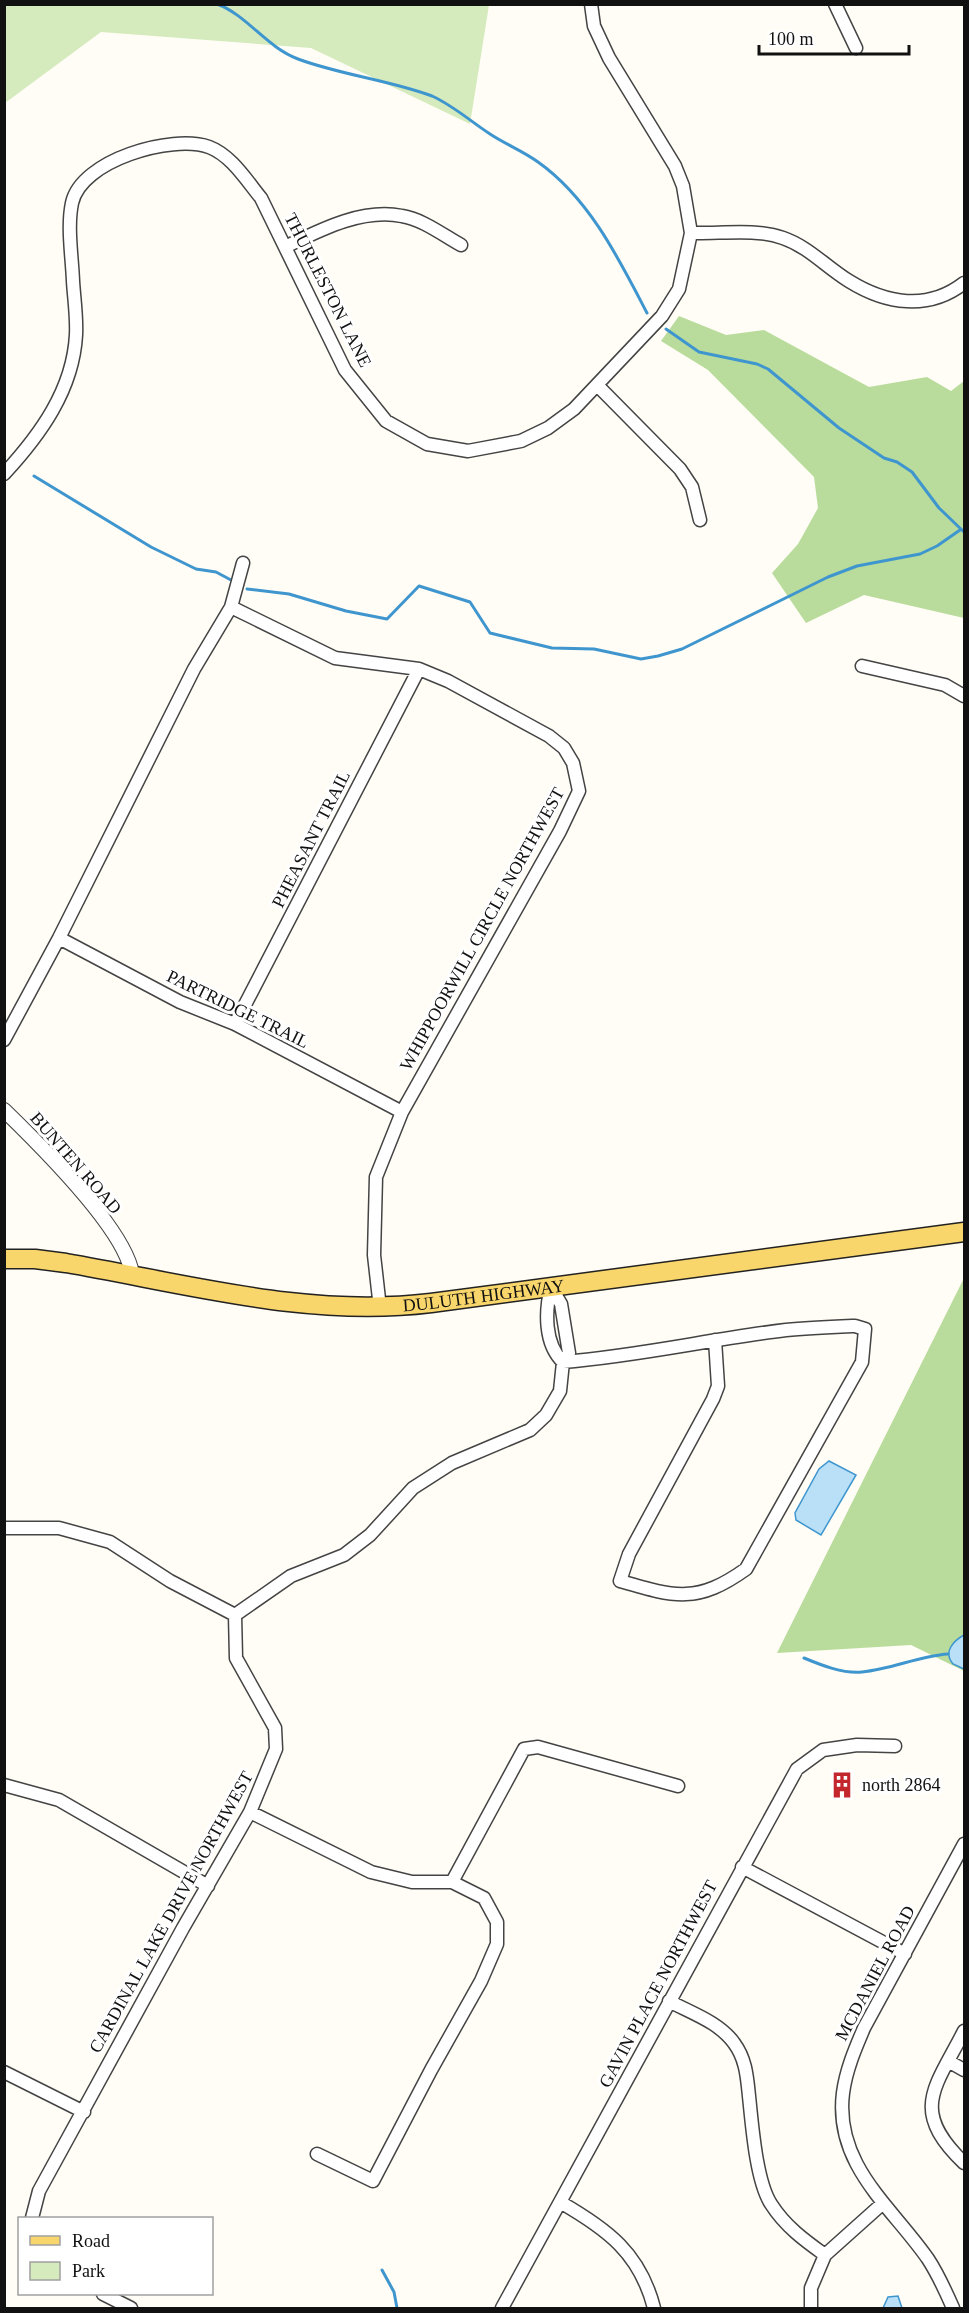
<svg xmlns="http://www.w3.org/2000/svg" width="969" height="2313" font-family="'Times New Roman',serif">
	<rect width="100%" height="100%" fill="#fffdf5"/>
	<!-- green -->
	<path fill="#d5ebbd" d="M5,4H489V5L470,124L311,48L101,32L5,103Z"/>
	<!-- forest -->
	<path fill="#b9dc9c" d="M679,316L726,335L764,330L869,387L927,377L951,391L964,381V618L864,595L806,623L772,573L798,544L818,508L814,477L708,370L661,341Z
		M964,1278V1671L911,1645L777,1653Z"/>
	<!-- water -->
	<path fill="#b9e0f7" stroke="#3f96cf" stroke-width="1.5" d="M829,1461L856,1475L821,1535L796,1520L795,1513L819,1469Z
		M964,1635V1669L953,1664C943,1652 953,1641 964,1635Z
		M898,2296L902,2308H880H883L888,2297Z"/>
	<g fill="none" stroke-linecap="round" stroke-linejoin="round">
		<!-- stream -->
		<path stroke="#3f96cf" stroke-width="3" d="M217,4C247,15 266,47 298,59C341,75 389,80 432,96C454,106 470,121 490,134C505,144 523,151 538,162C589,198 619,259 647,313
			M666,329L699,352L757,364L768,369L839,428L884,458L897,462L912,472L939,508L964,532
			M34,476L151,547L196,569L216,572L231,580
			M247,589L289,594L346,611L387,619L419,586L470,602L490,633L552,648L594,649L641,659L658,656L682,649L828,577L857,566L920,554L937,546L960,530
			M804,1658C821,1665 843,1674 862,1672C892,1669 919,1656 948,1654
			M382,2270L394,2292L397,2308"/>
		<!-- minor casing -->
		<g stroke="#444" stroke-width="15">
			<path id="minor" d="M835,4L856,48
				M691,233C720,234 755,228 783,238C809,247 826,267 849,281C886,304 928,311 964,283
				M285,247C320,230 362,208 402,216C422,219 443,235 461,245
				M597,385L680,469L692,487L700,520
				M4,474C40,435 73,390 76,335C77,317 74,298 73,281C72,256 67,227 72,203C81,160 172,134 209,147C231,155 247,181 261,198L345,370L386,421L427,444L468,451L521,441L548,428L574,409L662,316L679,289L691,233L683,186L675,166L609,58L594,26L591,4
				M231,607L335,658L419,669L448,681L549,736L564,748L573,763L579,791L560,831L402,1112L376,1177L374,1255L380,1308
				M862,666L945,685L964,696
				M59,938L180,1002L235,1024L402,1112
				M235,1024L419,669
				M4,1040L59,938L194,669L231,607L243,563
				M551,1287C545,1311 544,1344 563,1362
				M563,1362C638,1356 711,1339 786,1330C808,1328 832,1327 855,1326L865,1329L862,1362L746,1569C697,1604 675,1597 620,1581L629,1554L713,1399L718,1386L715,1340
				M4,1528H59L110,1542L170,1581L235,1615
				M235,1615L291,1576L344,1555L370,1535L413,1488L452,1463L530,1430L546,1415L560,1391L563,1362L569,1353L561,1304L551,1287
				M4,1785L59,1800L208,1886
				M250,1812L371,1872L412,1882H452L484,1898L497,1922V1944L481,1981L431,2070L373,2181L317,2154
				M742,1867L905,1954
				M452,1882L524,1749L538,1747L678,1786
				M669,2001C691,2013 719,2022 734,2043C746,2059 747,2077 749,2096C752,2124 756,2181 771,2204C785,2226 804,2240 825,2255
				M964,2031C935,2088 909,2110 964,2163
				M948,2061L964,2070
				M4,2072L84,2112
				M560,2202C607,2229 640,2253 654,2308
				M32,2218L39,2191L183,1928L250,1812L276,1749L275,1728L236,1658L235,1615
				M103,2294L131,2308
				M502,2308L797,1769L823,1750L857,1745L895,1746
				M811,2308V2288L825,2255L882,2204
				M953,2308C946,2292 938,2274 928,2259C892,2207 834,2165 843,2093C846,2070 855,2049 864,2028L964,1844"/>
		</g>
		<!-- tertiary casing -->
		<g stroke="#444" stroke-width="16">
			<path id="tertiary" d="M4,1110C38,1143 126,1230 132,1274"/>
		</g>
		<!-- primary casing -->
		<g stroke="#222" stroke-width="21">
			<g id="primary">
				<path id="s1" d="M4,1259H35L66,1263C188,1284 307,1318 431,1303L964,1232"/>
			</g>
		</g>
		<!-- minor -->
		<use href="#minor" stroke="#fff" stroke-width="12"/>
		<!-- tertiary -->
		<use href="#tertiary" stroke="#fff" stroke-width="14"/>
		<!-- primary -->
		<use href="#primary" stroke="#f9d66b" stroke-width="18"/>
	</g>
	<!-- icons -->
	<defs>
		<g id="building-bare" transform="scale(2.07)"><path d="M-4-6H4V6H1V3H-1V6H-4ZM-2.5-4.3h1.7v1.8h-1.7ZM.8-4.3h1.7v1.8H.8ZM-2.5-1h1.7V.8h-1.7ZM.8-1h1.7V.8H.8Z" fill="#c4262e" stroke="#fff" stroke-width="2.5" paint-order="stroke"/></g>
	</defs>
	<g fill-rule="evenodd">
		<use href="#building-bare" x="842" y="1785"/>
	</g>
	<g text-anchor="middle" stroke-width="6" stroke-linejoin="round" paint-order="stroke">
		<!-- street labels -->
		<g font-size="18" fill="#111" stroke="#fff">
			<text transform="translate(328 290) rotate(63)" y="6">THURLESTON LANE</text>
			<text transform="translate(311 839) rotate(-63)" y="6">PHEASANT TRAIL</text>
			<text transform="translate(482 929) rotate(-61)" y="6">WHIPPOORWILL CIRCLE NORTHWEST</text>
			<text transform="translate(238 1009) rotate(26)" y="6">PARTRIDGE TRAIL</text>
			<text transform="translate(76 1163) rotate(49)" y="6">BUNTEN ROAD</text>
			<text dy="6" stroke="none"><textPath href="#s1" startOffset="484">DULUTH HIGHWAY</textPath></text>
			<text transform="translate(171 1912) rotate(-61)" y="6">CARDINAL LAKE DRIVE NORTHWEST</text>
			<text transform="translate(875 1973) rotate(-62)" y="6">MCDANIEL ROAD</text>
			<text transform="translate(658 1984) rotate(-62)" y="6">GAVIN PLACE NORTHWEST</text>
		</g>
		<!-- poi labels -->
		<g font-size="18" fill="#111" stroke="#fff" text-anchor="start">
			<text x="862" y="1791">north 2864</text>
		</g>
	</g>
	<!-- border -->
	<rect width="969" height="2313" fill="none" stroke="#111111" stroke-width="12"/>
	<!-- legend -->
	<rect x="18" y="2217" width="195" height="78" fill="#ffffff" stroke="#a0a0a0" stroke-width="1.5"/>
	<rect x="30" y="2236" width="30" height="9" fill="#f9d66b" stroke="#a0a0a0" stroke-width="1.5"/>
	<text x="72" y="2247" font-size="18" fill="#111111">Road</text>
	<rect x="30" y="2262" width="30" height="18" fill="#d5ebbd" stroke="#a0a0a0" stroke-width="1.5"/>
	<text x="72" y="2277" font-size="18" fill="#111111">Park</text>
	<!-- scale -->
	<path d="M759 45v9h150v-9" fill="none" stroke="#111111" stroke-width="3"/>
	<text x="768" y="45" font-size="18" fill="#111111" stroke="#ffffff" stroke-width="4.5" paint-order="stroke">100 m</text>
</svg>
